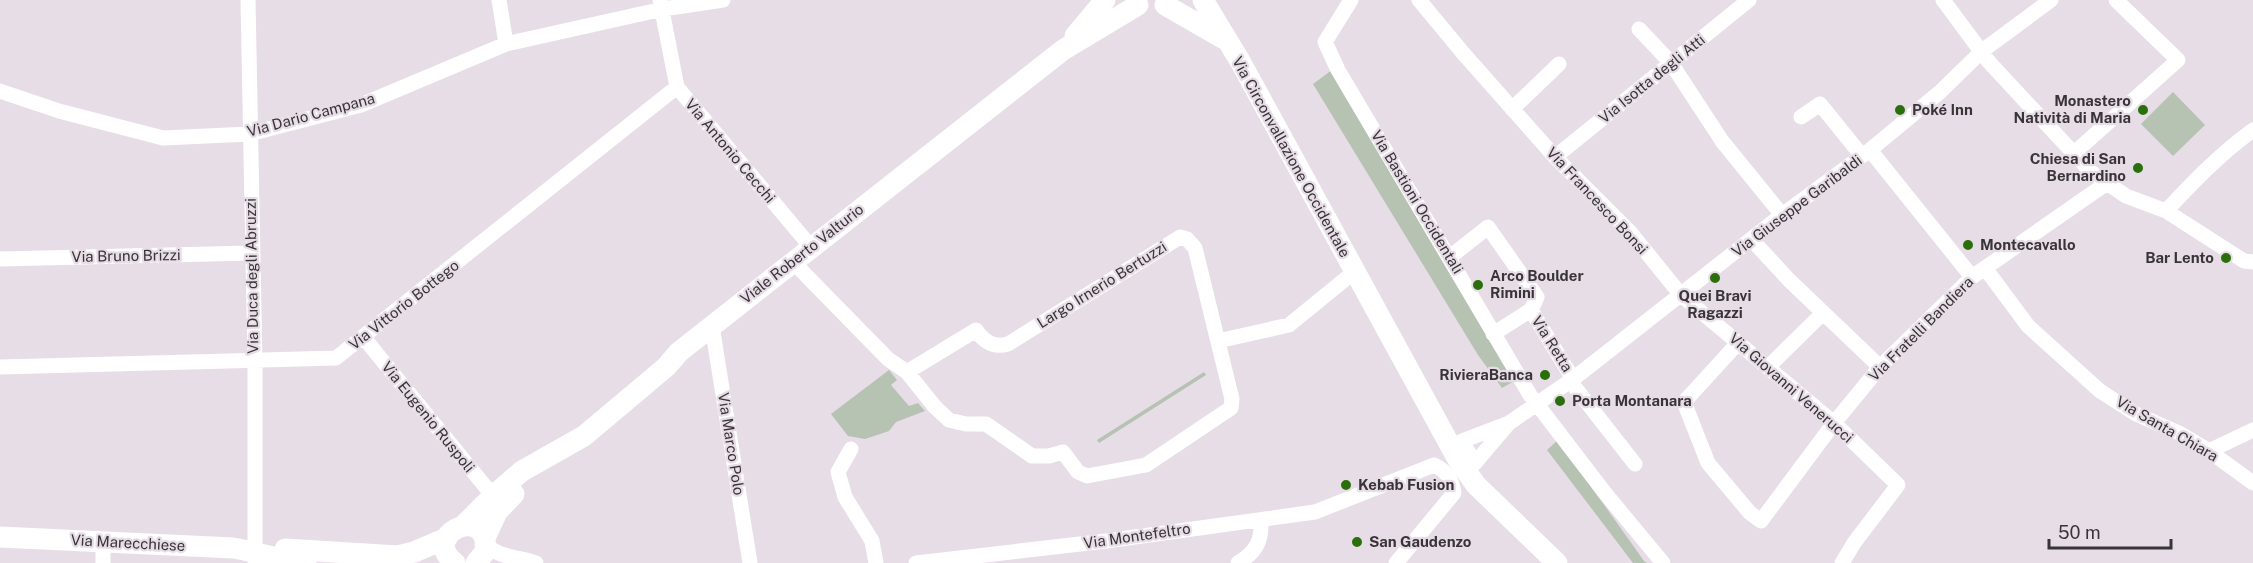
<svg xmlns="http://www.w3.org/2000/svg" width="2253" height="563" font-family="'Public Sans',sans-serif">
	<rect width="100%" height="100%" fill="#e7dde6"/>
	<!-- green -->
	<path fill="#b6c2b2" d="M1332,70L1516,380L1502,388L1478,355L1313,84Z
		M2173,92L2205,125L2173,156L2141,124Z
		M889,370L897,380L891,385L909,406L918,403L925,411L896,422L889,431L865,439L848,436L831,414Z
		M1204,372L1206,375L1099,443L1097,440Z
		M1558,440L1644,561L1647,563H1633L1547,450Z"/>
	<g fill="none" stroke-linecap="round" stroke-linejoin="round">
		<!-- street -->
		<path stroke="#fff" stroke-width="15" d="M248,0L255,362V561
			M499,0L506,44
			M660,0L677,87L811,247
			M1351,0L1325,42L1338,70L1530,395L1605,493L1663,563
			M1419,0L1463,53L1555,157L1630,232L1681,295L1834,423L1898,485L1854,543L1842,563
			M1943,0L1989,62L2091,172L2126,196L2166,211L2244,261L2253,262
			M1639,29L1671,63L1722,141L1782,215
			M0,91L59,111L163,138L249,134L361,105L506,44L663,9L723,0
			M1512,109L1559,64
			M1801,117L1820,104L1862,156
			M1870,150L1972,277
			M2073,154L2178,60L2116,0
			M1555,157L1749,0
			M2166,211C2193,182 2220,154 2253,130
			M1752,240L1789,280L1880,367
			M1450,257L1488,227L1537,297L1531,310L1493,334
			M0,259L252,253
			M793,262L888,359L907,372L935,407L949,420L966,424H986L1032,456H1049L1063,452L1078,472L1087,476L1146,465L1231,408L1232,399L1195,248L1187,239L1180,237L1008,344C994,348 984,342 976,330L907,372
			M1985,268L2028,326L2100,391L2136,414L2179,433L2209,451L2253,483
			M1531,310L1573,379
			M712,326L750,563
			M364,338L493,496
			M1218,341L1289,325L1354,272
			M1738,343L1684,402L1708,463L1750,513L1761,521L1834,423L1880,367L1972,277L2107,183
			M0,367L336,358L677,87
			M1768,367L1823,313
			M1570,381L1635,464
			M1509,423L1462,441L1475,463L1509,423L1573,379L1782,215L1870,150L1940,92L1982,51L2051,0
			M851,449L838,472L845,497L872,541L876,563
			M2209,451L2253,430
			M103,542V563
			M486,545C502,559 518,556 536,563
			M916,563L1106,541L1315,512L1434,465C1448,472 1452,479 1454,493L1396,563
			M1238,563C1256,552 1262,541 1261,521"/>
		<!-- secondary -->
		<path stroke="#fff" stroke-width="21" d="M1203,0L1240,61L1457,458L1476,485L1557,563
			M1165,5L1224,39
			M1075,36L1105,0
			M464,525L493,496L522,471L584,436L666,367L679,352L1063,50L1138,5
			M0,537L233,548C258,552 280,561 306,563
			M485,538L497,512L514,494
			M285,549L398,556L414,552L447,538
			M455,563C418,534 491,502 485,552L476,563"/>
	</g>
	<!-- markers -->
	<g fill="#2b6f0c" stroke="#e7dde6" stroke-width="2">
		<circle cx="1900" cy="110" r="6"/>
		<circle cx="2143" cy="110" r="6"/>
		<circle cx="2138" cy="168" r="6"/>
		<circle cx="1968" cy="245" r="6"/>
		<circle cx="2226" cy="258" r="6"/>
		<circle cx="1715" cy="278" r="6"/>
		<circle cx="1478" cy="285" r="6"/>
		<circle cx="1545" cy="375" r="6"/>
		<circle cx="1560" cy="401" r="6"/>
		<circle cx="1346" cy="485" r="6"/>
		<circle cx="1357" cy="542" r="6"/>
	</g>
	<g text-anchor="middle" stroke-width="4.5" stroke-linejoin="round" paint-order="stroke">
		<!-- street labels -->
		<g font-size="15" fill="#383438" stroke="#e7dde6">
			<text transform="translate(1652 79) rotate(-39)" y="5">Via Isotta degli Atti</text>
			<text transform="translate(311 115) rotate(-15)" y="5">Via Dario Campana</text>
			<text transform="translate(730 151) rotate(50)" y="5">Via Antonio Cecchi</text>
			<text transform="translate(1291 157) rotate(61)" y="5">Via Circonvallazione Occidentale</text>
			<text transform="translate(1597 201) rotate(47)" y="5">Via Francesco Bonsi</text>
			<text transform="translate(1417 202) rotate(59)" y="5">Via Bastioni Occidentali</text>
			<text transform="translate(1797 206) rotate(-37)" y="5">Via Giuseppe Garibaldi</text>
			<text transform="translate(802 254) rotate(-38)" y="5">Viale Roberto Valturio</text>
			<text transform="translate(126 256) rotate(-1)" y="5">Via Bruno Brizzi</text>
			<text transform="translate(252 276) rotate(-91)" y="5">Via Duca degli Abruzzi</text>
			<text transform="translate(1102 285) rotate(-32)" y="5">Largo Irnerio Bertuzzi</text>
			<text transform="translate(404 305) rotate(-38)" y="5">Via Vittorio Bottego</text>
			<text transform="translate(1921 329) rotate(-45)" y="5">Via Fratelli Bandiera</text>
			<text transform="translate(1552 344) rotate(58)" y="5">Via Retta</text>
			<text transform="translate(1791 388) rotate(41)" y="5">Via Giovanni Venerucci</text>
			<text transform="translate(428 417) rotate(51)" y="5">Via Eugenio Ruspoli</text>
			<text transform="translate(2167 429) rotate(30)" y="5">Via Santa Chiara</text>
			<text transform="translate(731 444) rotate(81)" y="5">Via Marco Polo</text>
			<text transform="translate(1137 536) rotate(-8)" y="5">Via Montefeltro</text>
			<text transform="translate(128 543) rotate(3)" y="5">Via Marecchiese</text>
		</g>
		<!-- poi labels -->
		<g font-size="15" font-weight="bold" fill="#383438" stroke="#e7dde6" text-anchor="start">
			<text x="2131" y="106" text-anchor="end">Monastero<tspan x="2131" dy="17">Natività di Maria</tspan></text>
			<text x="1912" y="115">Poké Inn</text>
			<text x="2126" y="164" text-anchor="end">Chiesa di San<tspan x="2126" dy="17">Bernardino</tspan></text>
			<text x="1980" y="250">Montecavallo</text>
			<text x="2214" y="263" text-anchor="end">Bar Lento</text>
			<text x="1490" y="281">Arco Boulder<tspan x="1490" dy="17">Rimini</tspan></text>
			<text x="1715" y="301" text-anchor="middle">Quei Bravi<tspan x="1715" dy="17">Ragazzi</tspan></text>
			<text x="1533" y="380" text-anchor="end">RivieraBanca</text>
			<text x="1572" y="406">Porta Montanara</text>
			<text x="1358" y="490">Kebab Fusion</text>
			<text x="1369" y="547">San Gaudenzo</text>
		</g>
	</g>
	<!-- scale -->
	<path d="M2049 539v9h122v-9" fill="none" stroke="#383438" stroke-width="3"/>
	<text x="2058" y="539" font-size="18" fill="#383438" stroke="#e7dde6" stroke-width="4.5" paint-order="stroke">50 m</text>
</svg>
